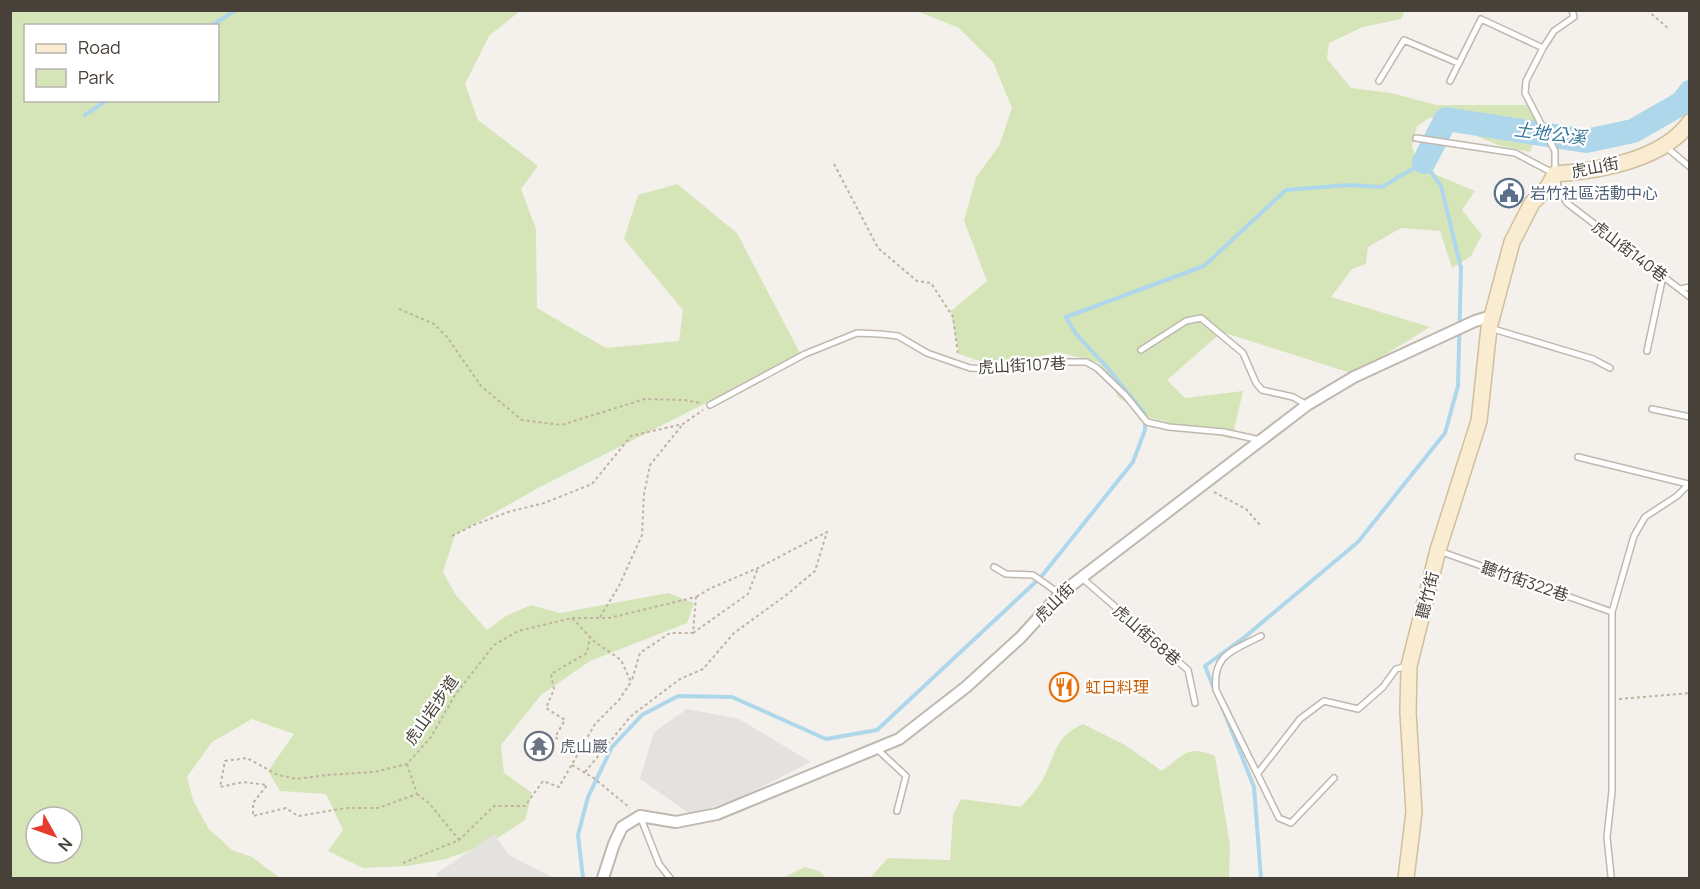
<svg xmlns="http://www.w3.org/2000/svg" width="1700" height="889" font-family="Manrope,'Noto Sans TC',sans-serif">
	<rect width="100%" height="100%" fill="#f4f1ec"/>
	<!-- green -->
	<path fill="#d5e5b8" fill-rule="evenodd" d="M10,11H520L489,36L465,84L478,120L538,166L521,189L536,229L537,308L606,348L679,341L683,310L624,239L638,195L677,184L737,233L801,355L540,487L455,535L443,572L455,594L487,630L506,616L531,605L560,613L668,593L694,603L687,623L590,661L541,695L501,745L504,773L532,793L525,820L490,843L446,859L408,866L363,868L328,851L343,830L326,794L280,791L268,771L294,734L252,719L212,742L187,777L193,800L208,828L232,850L252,857L280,878H11ZM26,26H218V100H26ZM36,817H72V853H36Z
		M917,11H1405L1401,19L1363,27L1329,43L1327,59L1351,88L1391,93L1437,105H1531L1542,120L1530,152L1498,145L1431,117L1417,126L1412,147L1420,168L1475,191L1462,210L1482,235L1471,256L1452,268L1440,231L1401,228L1368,247L1366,264L1352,269L1331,297L1430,327L1354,374L1222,332L1167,380L1185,398L1243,391L1232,439L1144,416L1118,397L1100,363L1058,352L997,367L959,354L951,311L987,281L964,221L976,177L999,146L1012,108L993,62L959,28Z
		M1083,724L1125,745L1162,771C1184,755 1187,744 1215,756L1230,845L1229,878H870L888,858L950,860L953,815L961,799L1021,807C1027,800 1034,792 1040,784C1056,758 1052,738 1083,724Z
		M805,867L819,871L826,878H782Z"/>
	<!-- parking -->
	<path fill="#e4e2df" d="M687,709L739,719L811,762L737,799L690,814L640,779L654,732Z
		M494,834L509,855L554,878H439L436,874Z"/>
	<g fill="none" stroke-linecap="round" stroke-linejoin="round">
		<!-- stream -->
		<path stroke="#aed7eb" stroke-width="4" d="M211,26L236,10
			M85,115L107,100
			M1223,709L1254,787L1261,878
			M583,878L578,835L588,797L612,747L642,715L678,696L732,697L826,739L877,730L1041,577L1133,462L1145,430V414L1106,366L1076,334L1066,317L1204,266L1286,190L1348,185L1382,187L1424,162L1441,186L1461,268L1458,386L1445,433L1358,542L1246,636L1205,666L1215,691"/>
		<!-- river -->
		<path stroke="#aed7eb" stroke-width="24" d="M1424,162L1446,119L1586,141L1633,131L1682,103L1690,92"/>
		<!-- lane casing -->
		<g stroke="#bfb8af" stroke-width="8">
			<path id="lane" d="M1572,10L1574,17L1554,31L1543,48L1526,81L1525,93L1555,151V174L1559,190L1567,203L1690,297
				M1379,81L1404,40L1458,63
				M1450,81L1481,19L1543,48
				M1416,138L1515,153L1553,173
				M1666,147L1690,167
				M1680,289L1690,287
				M1490,328L1593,359L1610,368
				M1141,350L1186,321L1201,318L1243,353L1256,383L1262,390L1293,397L1307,405
				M1647,351L1663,276
				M710,405L805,354L857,333L880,334L898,336L927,353L970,368L988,369L1015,362H1086L1097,368L1126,396L1147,422L1169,427L1224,432L1260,440
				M1652,409L1690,417
				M1578,457L1688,484
				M1439,551L1612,612
				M994,567L1006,574L1033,575L1060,594
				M1082,578L1188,670L1195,703
				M1261,636C1234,650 1212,654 1216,690L1279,818L1291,823L1334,778
				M877,749L906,776L897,811
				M1258,773L1300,719L1324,701L1358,709L1383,687L1396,669L1407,666
				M640,816L659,864L670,878
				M1611,876L1607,837L1612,791V612L1634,536L1645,517L1677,496L1690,483"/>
		</g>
		<!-- street casing -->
		<g stroke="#bfb8af" stroke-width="14">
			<path id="street" d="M603,878L614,844L622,827L640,816L676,822L717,814L899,739L966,687L1021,637L1060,594L1307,405L1354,377L1475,321L1492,316"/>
		</g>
		<!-- secondary casing -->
		<g stroke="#d0bf9f" stroke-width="18">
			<path id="secondary" d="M1406,878L1414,812L1408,712L1409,666L1438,550L1479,421L1489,328L1512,242L1532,203L1548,187L1555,174C1599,171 1663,160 1690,122"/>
		</g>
		<!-- path -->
		<path stroke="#c0b2a1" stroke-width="2" stroke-dasharray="3 3" stroke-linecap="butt" d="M1647,10L1669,29
			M834,164L878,248L917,281L931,283L953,317L958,354
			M399,309L434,324L447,337L481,386L522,420L561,425L645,399L684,400L701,403
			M1214,492L1246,509L1260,525
			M452,536L474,525L508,512L544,503L592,484L631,436L683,424L703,410
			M600,617L619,586L642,535L644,494L650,465L683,424
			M572,618H609L696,597L693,633H670L640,653L632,680
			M693,633L748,594L758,568
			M1619,699L1690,693
			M578,752L555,737L565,720L546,708L554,689L551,674L587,653L590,636
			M407,764L417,794
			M572,765L595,779L630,808
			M585,772L631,716L680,679L703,669L734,633L785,596L815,571L827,532L758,568L711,588L696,597
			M417,794L429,803L459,840
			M403,863L459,840L494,806H525L543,781L559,787L595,724L619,700L631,682L621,660L595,642L572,618L518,631L494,645L455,695L431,737L407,764L374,772L327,775L297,779L278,775L247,758L225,761L220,787L243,782L267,785L253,803V816L286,808L298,816L347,808H378L417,794"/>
		<!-- lane -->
		<use href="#lane" stroke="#fff" stroke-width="5"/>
		<!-- street -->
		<use href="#street" stroke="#fff" stroke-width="10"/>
		<!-- secondary -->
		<use href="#secondary" stroke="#faecd0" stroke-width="15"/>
	</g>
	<!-- icons -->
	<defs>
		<g id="civic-ring" transform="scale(1.5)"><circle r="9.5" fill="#fff" stroke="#5c6f8a" stroke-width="1.5"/><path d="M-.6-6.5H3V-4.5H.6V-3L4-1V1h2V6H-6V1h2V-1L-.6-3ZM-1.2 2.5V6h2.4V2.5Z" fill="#5c6f8a"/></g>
		<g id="restaurant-ring" transform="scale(1.5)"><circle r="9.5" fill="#fff" stroke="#e8710a" stroke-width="1.5"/><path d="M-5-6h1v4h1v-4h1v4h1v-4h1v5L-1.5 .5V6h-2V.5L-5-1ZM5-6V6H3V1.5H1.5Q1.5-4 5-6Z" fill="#e8710a"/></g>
		<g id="temple-ring" transform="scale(1.5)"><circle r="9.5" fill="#fff" stroke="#6b7280" stroke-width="1.5"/><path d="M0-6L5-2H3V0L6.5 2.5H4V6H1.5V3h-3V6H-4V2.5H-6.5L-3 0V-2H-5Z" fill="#6b7280"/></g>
	</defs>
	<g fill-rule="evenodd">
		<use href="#civic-ring" x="1509" y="193"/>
		<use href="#restaurant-ring" x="1064" y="687"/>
		<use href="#temple-ring" x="539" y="746"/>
	</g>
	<g text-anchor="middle" stroke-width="4.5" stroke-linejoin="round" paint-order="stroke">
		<!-- street labels -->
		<g font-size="16" fill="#48413a" stroke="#fff">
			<text transform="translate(1595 167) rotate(-11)" y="6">虎山街</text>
			<text transform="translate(1630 251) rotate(37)" y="6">虎山街140巷</text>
			<text transform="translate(1022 365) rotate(-3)" y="6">虎山街107巷</text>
			<text transform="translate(1525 581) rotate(19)" y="6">聽竹街322巷</text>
			<text transform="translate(1427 595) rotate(-76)" y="6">聽竹街</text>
			<text transform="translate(1054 602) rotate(-45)" y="6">虎山街</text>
			<text transform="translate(1147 635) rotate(41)" y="6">虎山街68巷</text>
			<text transform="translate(431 710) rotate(-55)" y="6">虎山岩步道</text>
		</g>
		<!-- service labels -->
		<g font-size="16" fill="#4e5e75" stroke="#fff" text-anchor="start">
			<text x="1530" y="199">岩竹社區活動中心</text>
		</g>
		<!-- food labels -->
		<g font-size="16" fill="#c56008" stroke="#fff" text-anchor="start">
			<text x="1085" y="693">虹日料理</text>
		</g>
		<!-- worship labels -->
		<g font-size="16" fill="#5b616d" stroke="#fff" text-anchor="start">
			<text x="560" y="752">虎山巖</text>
		</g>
		<!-- water labels -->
		<g font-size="18" font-style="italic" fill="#377a9c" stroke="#fff">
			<text transform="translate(1550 134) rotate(7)" y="6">土地公溪</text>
		</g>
	</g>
	<!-- border -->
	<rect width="1700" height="889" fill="none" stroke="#48413a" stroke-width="24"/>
	<!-- legend -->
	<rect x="24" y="24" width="195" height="78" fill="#ffffff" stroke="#b6b3b0" stroke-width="1.5"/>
	<rect x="36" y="44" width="30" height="9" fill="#faecd0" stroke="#b6b3b0" stroke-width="1.5"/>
	<text x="78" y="54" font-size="18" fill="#48413a">Road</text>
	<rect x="36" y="69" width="30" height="18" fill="#d5e5b8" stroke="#b6b3b0" stroke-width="1.5"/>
	<text x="78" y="84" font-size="18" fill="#48413a">Park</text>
	<!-- north arrow -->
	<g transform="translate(54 835) rotate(130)"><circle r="28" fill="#ffffff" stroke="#b6b3b0" stroke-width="1.5"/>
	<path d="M0-4.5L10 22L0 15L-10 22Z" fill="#e83b2f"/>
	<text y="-9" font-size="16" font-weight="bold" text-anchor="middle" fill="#48413a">N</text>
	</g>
</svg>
